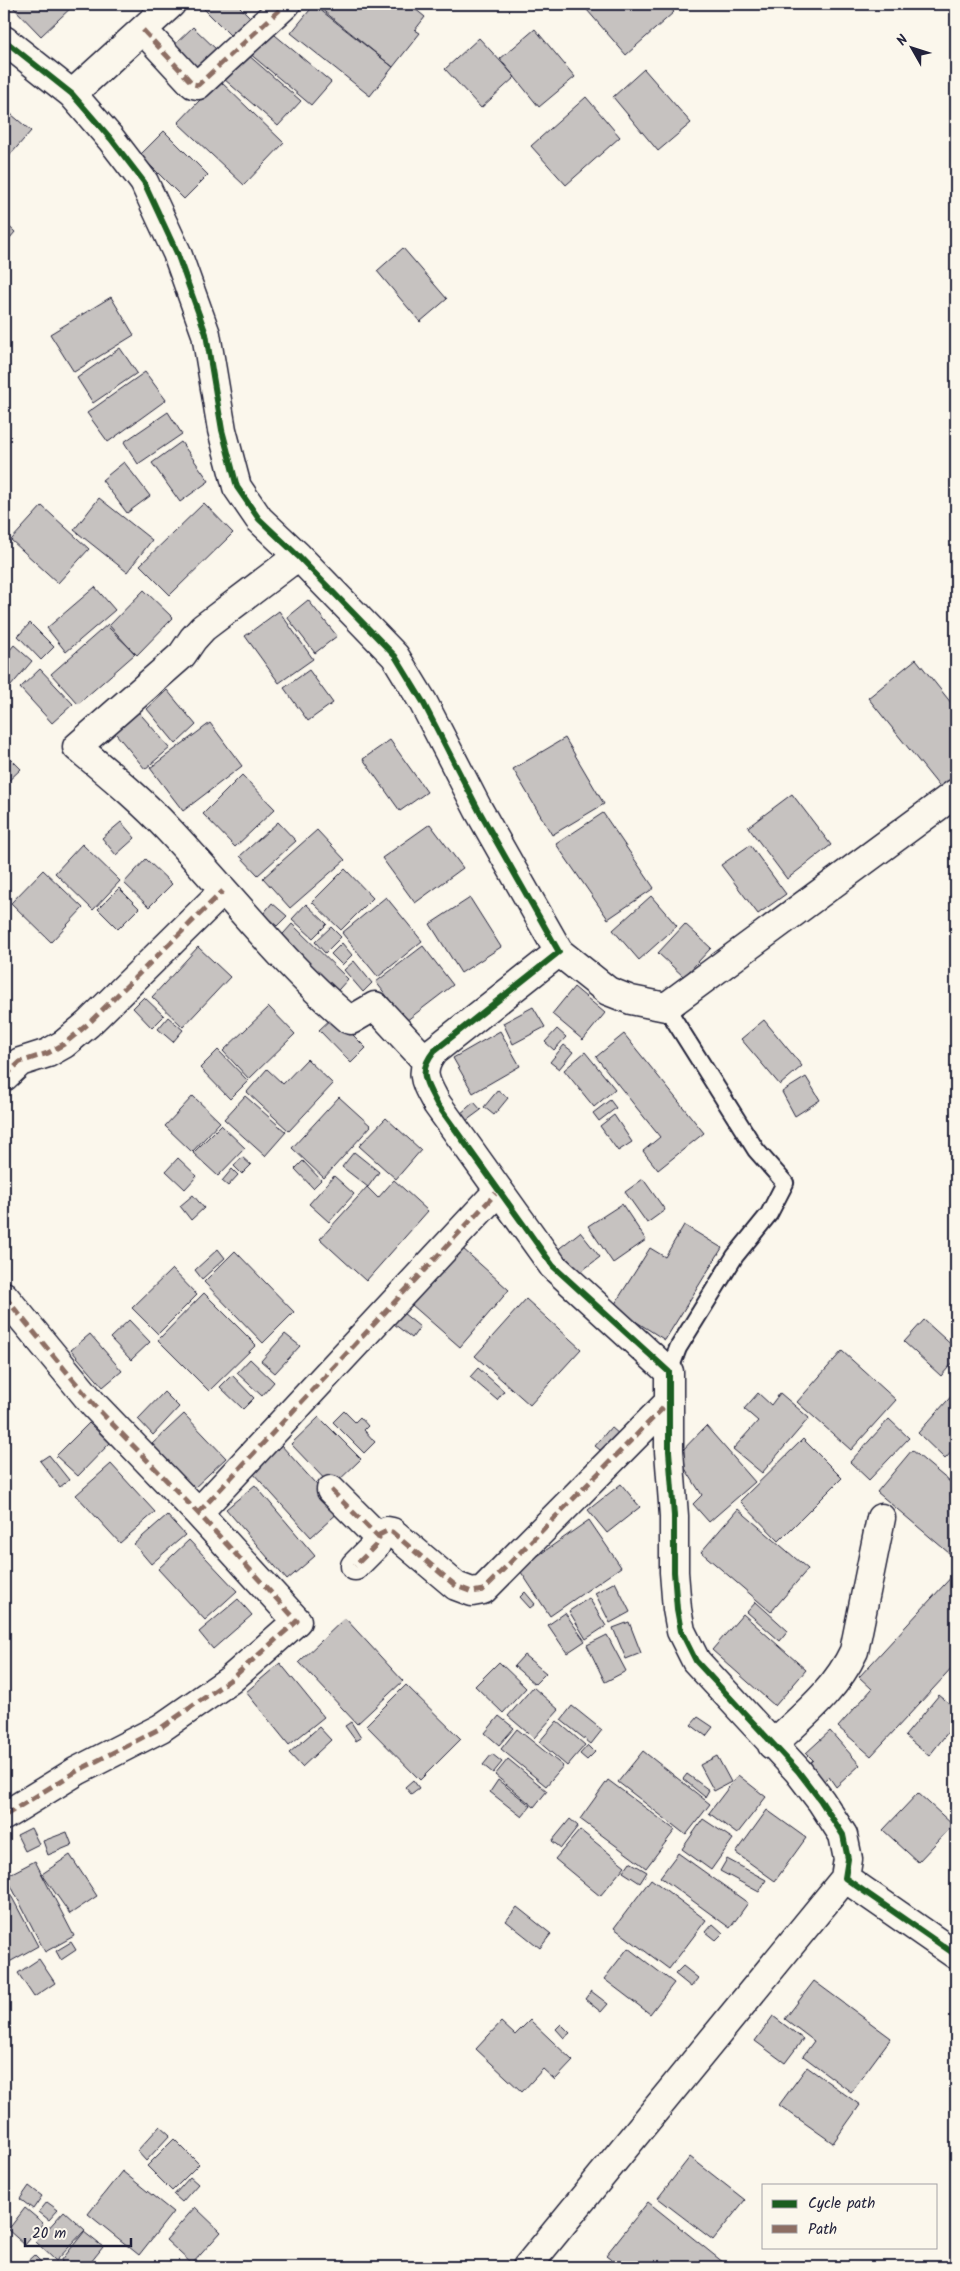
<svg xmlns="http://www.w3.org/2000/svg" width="960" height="2271" font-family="Kalam,sans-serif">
	<rect width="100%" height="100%" fill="#fbf7ec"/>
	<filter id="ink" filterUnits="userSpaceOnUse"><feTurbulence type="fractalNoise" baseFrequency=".02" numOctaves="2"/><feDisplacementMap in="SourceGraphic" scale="10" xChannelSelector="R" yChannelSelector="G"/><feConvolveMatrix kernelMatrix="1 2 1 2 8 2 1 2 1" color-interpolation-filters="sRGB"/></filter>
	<g filter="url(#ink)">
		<!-- building -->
		<path fill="#c6c2c0" stroke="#22223b" d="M10,4H75L41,36Z
			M203,4H237L250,17L231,36L201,6Z
			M315,4H383L390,10L395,4H409L425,17L415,30L420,33L393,67Z
			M594,4H666L674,12L626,55L587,10Z
			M314,5L393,67L370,96L291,33Z
			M193,27L218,51L197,72L172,47Z
			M535,29L575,77L539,107L500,59Z
			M269,30L331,82L311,105L249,53Z
			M479,38L515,77L481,108L445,69Z
			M247,54L301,101L278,126L224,79Z
			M644,69L691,123L658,151L613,97Z
			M219,80L284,143L244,185L178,123Z
			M586,97L620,137L566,185L531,146Z
			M5,109L31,131L4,162V110Z
			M164,131L208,175L184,199L140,155Z
			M4,222L15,232L4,245Z
			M403,248L447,299L420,322L377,271Z
			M111,297L134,335L74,372L50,334Z
			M120,348L137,373L93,403L77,378Z
			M145,372L166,400L108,442L87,413Z
			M168,412L182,434L138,464L124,442Z
			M181,442L209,481L180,502L152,463Z
			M124,462L150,496L127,513L102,480Z
			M99,498L152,540L127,572L74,530Z
			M204,503L233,533L170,595L140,565Z
			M42,506L89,549L58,583L11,540Z
			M95,587L115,610L66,652L47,628Z
			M144,590L173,618L137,655L108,627Z
			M308,600L337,636L315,653L287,617Z
			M279,611L313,659L279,683L245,636Z
			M30,623L54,647L41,660L18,636Z
			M108,624L135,654L78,704L51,674Z
			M14,645L32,661L10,687L4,682V657Z
			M916,659L956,709V781L943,791L868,698Z
			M40,669L73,704L52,723L20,688Z
			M309,670L333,703L308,721L284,688Z
			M167,690L196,725L176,744L147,709Z
			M135,708L170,748L145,769L111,728Z
			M210,723L242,766L183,811L150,768Z
			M565,738L604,804L552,835L513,769Z
			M390,740L427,792L400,811L363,759Z
			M4,752L21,769L4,785Z
			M242,775L275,809L235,847L203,814Z
			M792,794L831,845L787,879L748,827Z
			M603,813L654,888L608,919L556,844Z
			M121,822L135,838L116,855L102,838Z
			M278,822L296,841L258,875L240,856Z
			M430,824L463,868L415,903L382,858Z
			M317,830L345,860L290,908L263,878Z
			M82,844L120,881L93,910L55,873Z
			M750,845L786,894L758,914L721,865Z
			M146,859L172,884L149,907L124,883Z
			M345,869L373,898L341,930L312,902Z
			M43,870L83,908L51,942L11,903Z
			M119,888L139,908L118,929L98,909Z
			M651,896L677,926L639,960L613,930Z
			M386,897L422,941L378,977L342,933Z
			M470,898L501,947L461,973L430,924Z
			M272,903L287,916L277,926L263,914Z
			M306,904L327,924L313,938L292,919Z
			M292,924L348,979L331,998L276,942Z
			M685,924L711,948L684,977L658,953Z
			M331,927L341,937L325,953L315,942Z
			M342,943L352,955L342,965L331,954Z
			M423,946L453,985L406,1021L376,982Z
			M198,947L230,977L183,1027L152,997Z
			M354,961L372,983L363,992L344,970Z
			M574,987L605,1013L583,1040L552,1014Z
			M144,997L164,1016L152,1028L133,1008Z
			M269,1007L295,1034L249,1079L223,1051Z
			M533,1007L545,1027L513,1044L503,1023Z
			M334,1016L366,1048L351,1063L319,1030Z
			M168,1017L183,1030L173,1042L158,1029Z
			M764,1020L802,1066L780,1085L741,1039Z
			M557,1029L566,1037L554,1050L545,1042Z
			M500,1031L520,1066L473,1093L453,1058Z
			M624,1034L704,1133L658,1170L643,1151L660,1137L596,1057Z
			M564,1045L573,1052L559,1069L550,1062Z
			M218,1050L248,1081L230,1099L200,1068Z
			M585,1052L615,1089L594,1107L564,1070Z
			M307,1059L333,1084L289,1131L247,1092L267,1069L283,1084Z
			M806,1077L820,1100L795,1116L782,1092Z
			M498,1090L508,1098L494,1115L484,1107Z
			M193,1096L220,1122L192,1152L165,1126Z
			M245,1096L286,1132L265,1156L224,1119Z
			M339,1097L371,1126L324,1178L292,1148Z
			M610,1100L616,1108L599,1121L593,1113Z
			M474,1102L481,1110L466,1121L460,1114Z
			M614,1115L632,1142L618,1151L600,1126Z
			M386,1118L421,1150L396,1179L359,1146Z
			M221,1125L245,1148L218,1176L193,1153Z
			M354,1152L379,1172L368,1187L342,1167Z
			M242,1157L251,1165L242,1174L234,1166Z
			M178,1158L197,1176L185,1189L166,1171Z
			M303,1161L321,1180L313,1188L295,1169Z
			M232,1169L238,1175L228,1186L222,1181Z
			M334,1176L354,1194L329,1222L309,1204Z
			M643,1179L665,1210L647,1223L625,1192Z
			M394,1180L428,1211L366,1281L320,1239L367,1187L378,1198Z
			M193,1195L204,1208L191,1220L180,1206Z
			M622,1204L646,1240L613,1263L588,1226Z
			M684,1225L722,1248L665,1340L613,1307L650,1248L665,1257Z
			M580,1232L600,1257L575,1276L556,1251Z
			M462,1248L509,1290L460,1347L412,1305Z
			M218,1249L225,1258L202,1279L195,1270Z
			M235,1251L294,1312L263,1343L204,1282Z
			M172,1269L197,1295L158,1334L132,1308Z
			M204,1293L256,1345L209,1391L158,1340Z
			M526,1299L581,1349L530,1405L475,1356Z
			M403,1313L420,1327L412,1338L394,1324Z
			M129,1320L150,1342L131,1360L110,1338Z
			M924,1320L956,1349V1359L941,1376L904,1342Z
			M90,1334L122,1371L103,1387L71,1350Z
			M285,1334L300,1346L275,1373L261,1361Z
			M842,1351L896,1400L851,1450L797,1402Z
			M250,1359L274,1382L262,1396L237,1373Z
			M478,1368L504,1391L497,1400L470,1377Z
			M232,1375L254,1398L243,1409L220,1387Z
			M956,1391V1447L945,1459L918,1433Z
			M164,1392L179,1407L153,1435L138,1419Z
			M758,1393L771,1405L780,1393L809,1418L762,1473L733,1449L758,1421L744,1409Z
			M344,1411L355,1422L360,1417L368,1426L364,1430L375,1442L364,1453L333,1422Z
			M184,1414L226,1458L193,1489L152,1444Z
			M319,1417L361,1459L332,1487L291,1444Z
			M889,1419L909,1438L869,1480L850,1462Z
			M89,1423L110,1443L78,1476L56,1456Z
			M706,1426L755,1482L709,1522L693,1504L702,1495L677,1456Z
			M611,1427L620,1435L605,1454L595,1446Z
			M803,1439L842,1478L779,1541L740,1501Z
			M281,1445L340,1511L311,1537L252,1472Z
			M912,1450L956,1487V1559L877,1492Z
			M49,1455L69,1480L60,1487L40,1461Z
			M111,1464L155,1512L120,1543L76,1495Z
			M621,1484L640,1507L607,1533L588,1510Z
			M255,1485L315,1556L287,1580L226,1509Z
			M738,1509L808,1569L771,1612L701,1552Z
			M167,1515L185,1535L151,1564L134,1544Z
			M589,1520L621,1567L550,1616L519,1569Z
			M189,1540L237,1591L205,1620L158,1569Z
			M956,1572V1664L871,1756L838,1727L872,1689L859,1677Z
			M615,1582L630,1612L610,1623L595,1593Z
			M525,1592L535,1604L530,1608L520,1597Z
			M589,1598L606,1626L586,1639L569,1611Z
			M238,1599L252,1615L213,1649L199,1632Z
			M756,1602L788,1631L780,1641L747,1612Z
			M565,1613L585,1641L567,1653L548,1625Z
			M743,1614L806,1670L775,1706L712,1650Z
			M345,1618L403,1681L357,1724L299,1662Z
			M629,1622L641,1653L626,1659L613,1628Z
			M607,1635L626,1671L605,1682L587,1645Z
			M524,1655L546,1673L535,1684L514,1666Z
			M499,1662L526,1688L503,1713L475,1686Z
			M280,1663L324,1717L289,1745L246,1692Z
			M406,1685L461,1739L420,1780L366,1725Z
			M533,1687L559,1710L534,1738L508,1716Z
			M939,1695L956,1709V1722L929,1756L905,1736Z
			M572,1706L602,1730L591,1744L561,1720Z
			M499,1716L514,1728L499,1745L485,1733Z
			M698,1717L713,1727L706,1736L691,1725Z
			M557,1721L585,1745L567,1766L539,1742Z
			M351,1722L361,1738L356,1741L345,1726Z
			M319,1727L331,1740L302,1767L289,1753Z
			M517,1729L563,1766L546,1786L501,1749Z
			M830,1731L860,1765L836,1787L829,1777L820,1785L804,1768L813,1760L806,1753Z
			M588,1745L595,1752L587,1760L580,1754Z
			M643,1751L710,1804L686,1835L618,1782Z
			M492,1754L502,1762L493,1773L483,1765Z
			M717,1756L731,1782L714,1791L700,1765Z
			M508,1759L547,1791L534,1807L495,1775Z
			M687,1774L709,1790L705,1797L683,1779Z
			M738,1775L766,1797L737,1834L709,1813Z
			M413,1780L419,1788L411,1794L405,1787Z
			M498,1780L531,1806L522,1817L490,1792Z
			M608,1780L675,1830L646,1868L580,1819Z
			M918,1793L953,1825L918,1862L883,1830Z
			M767,1810L806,1838L775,1881L736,1853Z
			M570,1819L578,1826L561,1848L552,1841Z
			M703,1819L733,1839L711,1870L682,1849Z
			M31,1828L39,1844L25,1851L17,1835Z
			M580,1830L625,1866L600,1896L555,1859Z
			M67,1832L72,1845L48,1855L43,1841Z
			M678,1853L748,1903L730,1928L660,1877Z
			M70,1855L97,1896L70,1914L42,1874Z
			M727,1859L766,1880L759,1892L720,1871Z
			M35,1861L74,1936L45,1952L6,1876Z
			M630,1862L647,1872L640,1883L623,1872Z
			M651,1879L706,1920L669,1969L614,1928Z
			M7,1888L38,1946L4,1965V1890Z
			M517,1907L551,1934L540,1948L506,1921Z
			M713,1924L723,1933L716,1940L706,1932Z
			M71,1942L76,1950L61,1960L56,1951Z
			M628,1948L674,1983L650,2014L604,1979Z
			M39,1959L55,1983L34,1997L18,1973Z
			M683,1966L698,1978L691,1987L675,1974Z
			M814,1981L891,2038L851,2092L803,2056L814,2041L785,2019Z
			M591,1991L608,2004L601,2012L585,1999Z
			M773,2016L803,2039L785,2063L755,2041Z
			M530,2020L573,2061L555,2080L543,2069L522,2092L476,2049L501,2022L515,2035Z
			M561,2024L570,2033L564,2038L556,2029Z
			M807,2067L860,2105L833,2143L779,2105Z
			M160,2126L170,2135L146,2161L137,2151Z
			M174,2139L199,2164L172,2191L147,2166Z
			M690,2157L745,2200L713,2240L658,2198Z
			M122,2171L173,2212L139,2255L88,2214Z
			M190,2177L198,2184L182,2202L174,2195Z
			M29,2186L42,2196L33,2209L20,2199Z
			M47,2202L58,2210L49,2220L39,2212Z
			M648,2202L724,2263L721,2267H622L606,2255Z
			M195,2207L221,2232L192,2264L166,2240Z
			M25,2208L43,2223L25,2245L8,2230Z
			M64,2211L85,2230L56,2261L36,2242Z
			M84,2232L103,2247L87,2267H69L61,2261Z
			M34,2255L46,2267H21Z"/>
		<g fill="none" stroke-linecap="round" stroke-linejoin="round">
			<!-- service casing -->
			<g stroke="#22223b" stroke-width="20">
				<path id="service" d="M666,1007L756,1150L785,1183L769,1214L735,1256L678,1348L669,1372"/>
			</g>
			<!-- minor casing -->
			<g stroke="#22223b" stroke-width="31">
				<path id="minor" d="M143,30L193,84L198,85L286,4
					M4,40L72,94L111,139L144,182L177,253L206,334L222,430L237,487L259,519L298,556L395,656L423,702L478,809L559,952L434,1051C417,1072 426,1083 437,1104L553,1266L669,1372V1451L674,1516V1572L677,1609L681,1631L696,1661L798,1771L821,1801L843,1835L848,1859L845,1878L956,1955
					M72,94L171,4
					M298,556L203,628L193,639L182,655L77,747C108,773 140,799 168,829C228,892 281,962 348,1019L351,1020L375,1006L427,1062
					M559,952L608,991L631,1000L666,1007L956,793
					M4,1077L20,1062L48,1053L64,1044L88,1024L223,891
					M4,1296L94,1405L198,1513L297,1621L230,1680L161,1728L77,1771L4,1816
					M331,1490L379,1538L376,1545L355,1566
					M198,1513L498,1191
					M377,1536L387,1531L392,1532L456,1586L472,1592L483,1590L669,1402
					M772,1745C803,1716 836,1690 854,1651L881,1518
					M527,2267L845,1878"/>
			</g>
			<!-- service -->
			<use href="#service" stroke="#fbf7ec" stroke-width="16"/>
			<!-- minor -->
			<use href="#minor" stroke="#fbf7ec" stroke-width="28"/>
			<!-- quiet -->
			<path stroke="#8d6e63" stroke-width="5" stroke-dasharray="10 5" stroke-linecap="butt" d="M143,30L193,84L198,85L286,4
				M4,1077L20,1062L48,1053L64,1044L88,1024L223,891
				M4,1296L94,1405L198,1513L297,1621L230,1680L161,1728L77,1771L4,1816
				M331,1490L379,1538L376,1545L355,1566
				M198,1513L498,1191
				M377,1536L387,1531L392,1532L456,1586L472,1592L483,1590L669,1402"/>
			<!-- cycleway casing -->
			<g stroke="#fbf7ec" stroke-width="9">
				<path id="cycleway" d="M4,40L72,94L111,139L144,182L177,253L206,334L222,430L237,487L259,519L298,556L395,656L423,702L478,809L559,952L434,1051C417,1072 426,1083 437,1104L553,1266L669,1372V1451L674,1516V1572L677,1609L681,1631L696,1661L798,1771L821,1801L843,1835L848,1859L845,1878L956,1955"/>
			</g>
			<!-- cycleway -->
			<use href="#cycleway" stroke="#1b5e20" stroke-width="6"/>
		</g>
	</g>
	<!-- margin -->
	<rect width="960" height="2271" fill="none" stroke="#fbf7ec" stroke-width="20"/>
	<rect x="10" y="10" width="940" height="2251" fill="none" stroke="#22223b" stroke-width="2" filter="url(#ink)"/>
	<!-- legend -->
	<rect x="762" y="2184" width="175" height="65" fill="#fbf7ec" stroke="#a4a2a5"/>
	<rect x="772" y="2200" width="25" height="8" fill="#1b5e20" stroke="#a4a2a5"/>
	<text x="808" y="2208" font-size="15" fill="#22223b">Cycle path</text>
	<rect x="772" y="2225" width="25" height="8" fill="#8d6e63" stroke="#a4a2a5"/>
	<text x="808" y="2234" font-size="15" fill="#22223b">Path</text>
	<!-- north arrow -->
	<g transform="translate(912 48) rotate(309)" stroke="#fbf7ec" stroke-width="4" paint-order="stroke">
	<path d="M0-4L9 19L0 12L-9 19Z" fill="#22223b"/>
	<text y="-8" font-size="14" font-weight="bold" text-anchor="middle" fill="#22223b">N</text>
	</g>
	<!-- scale -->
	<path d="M25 2238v8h106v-8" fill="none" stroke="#22223b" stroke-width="2.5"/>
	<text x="32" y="2238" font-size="15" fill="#22223b" stroke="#fbf7ec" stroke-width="4" paint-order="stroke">20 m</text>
</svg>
